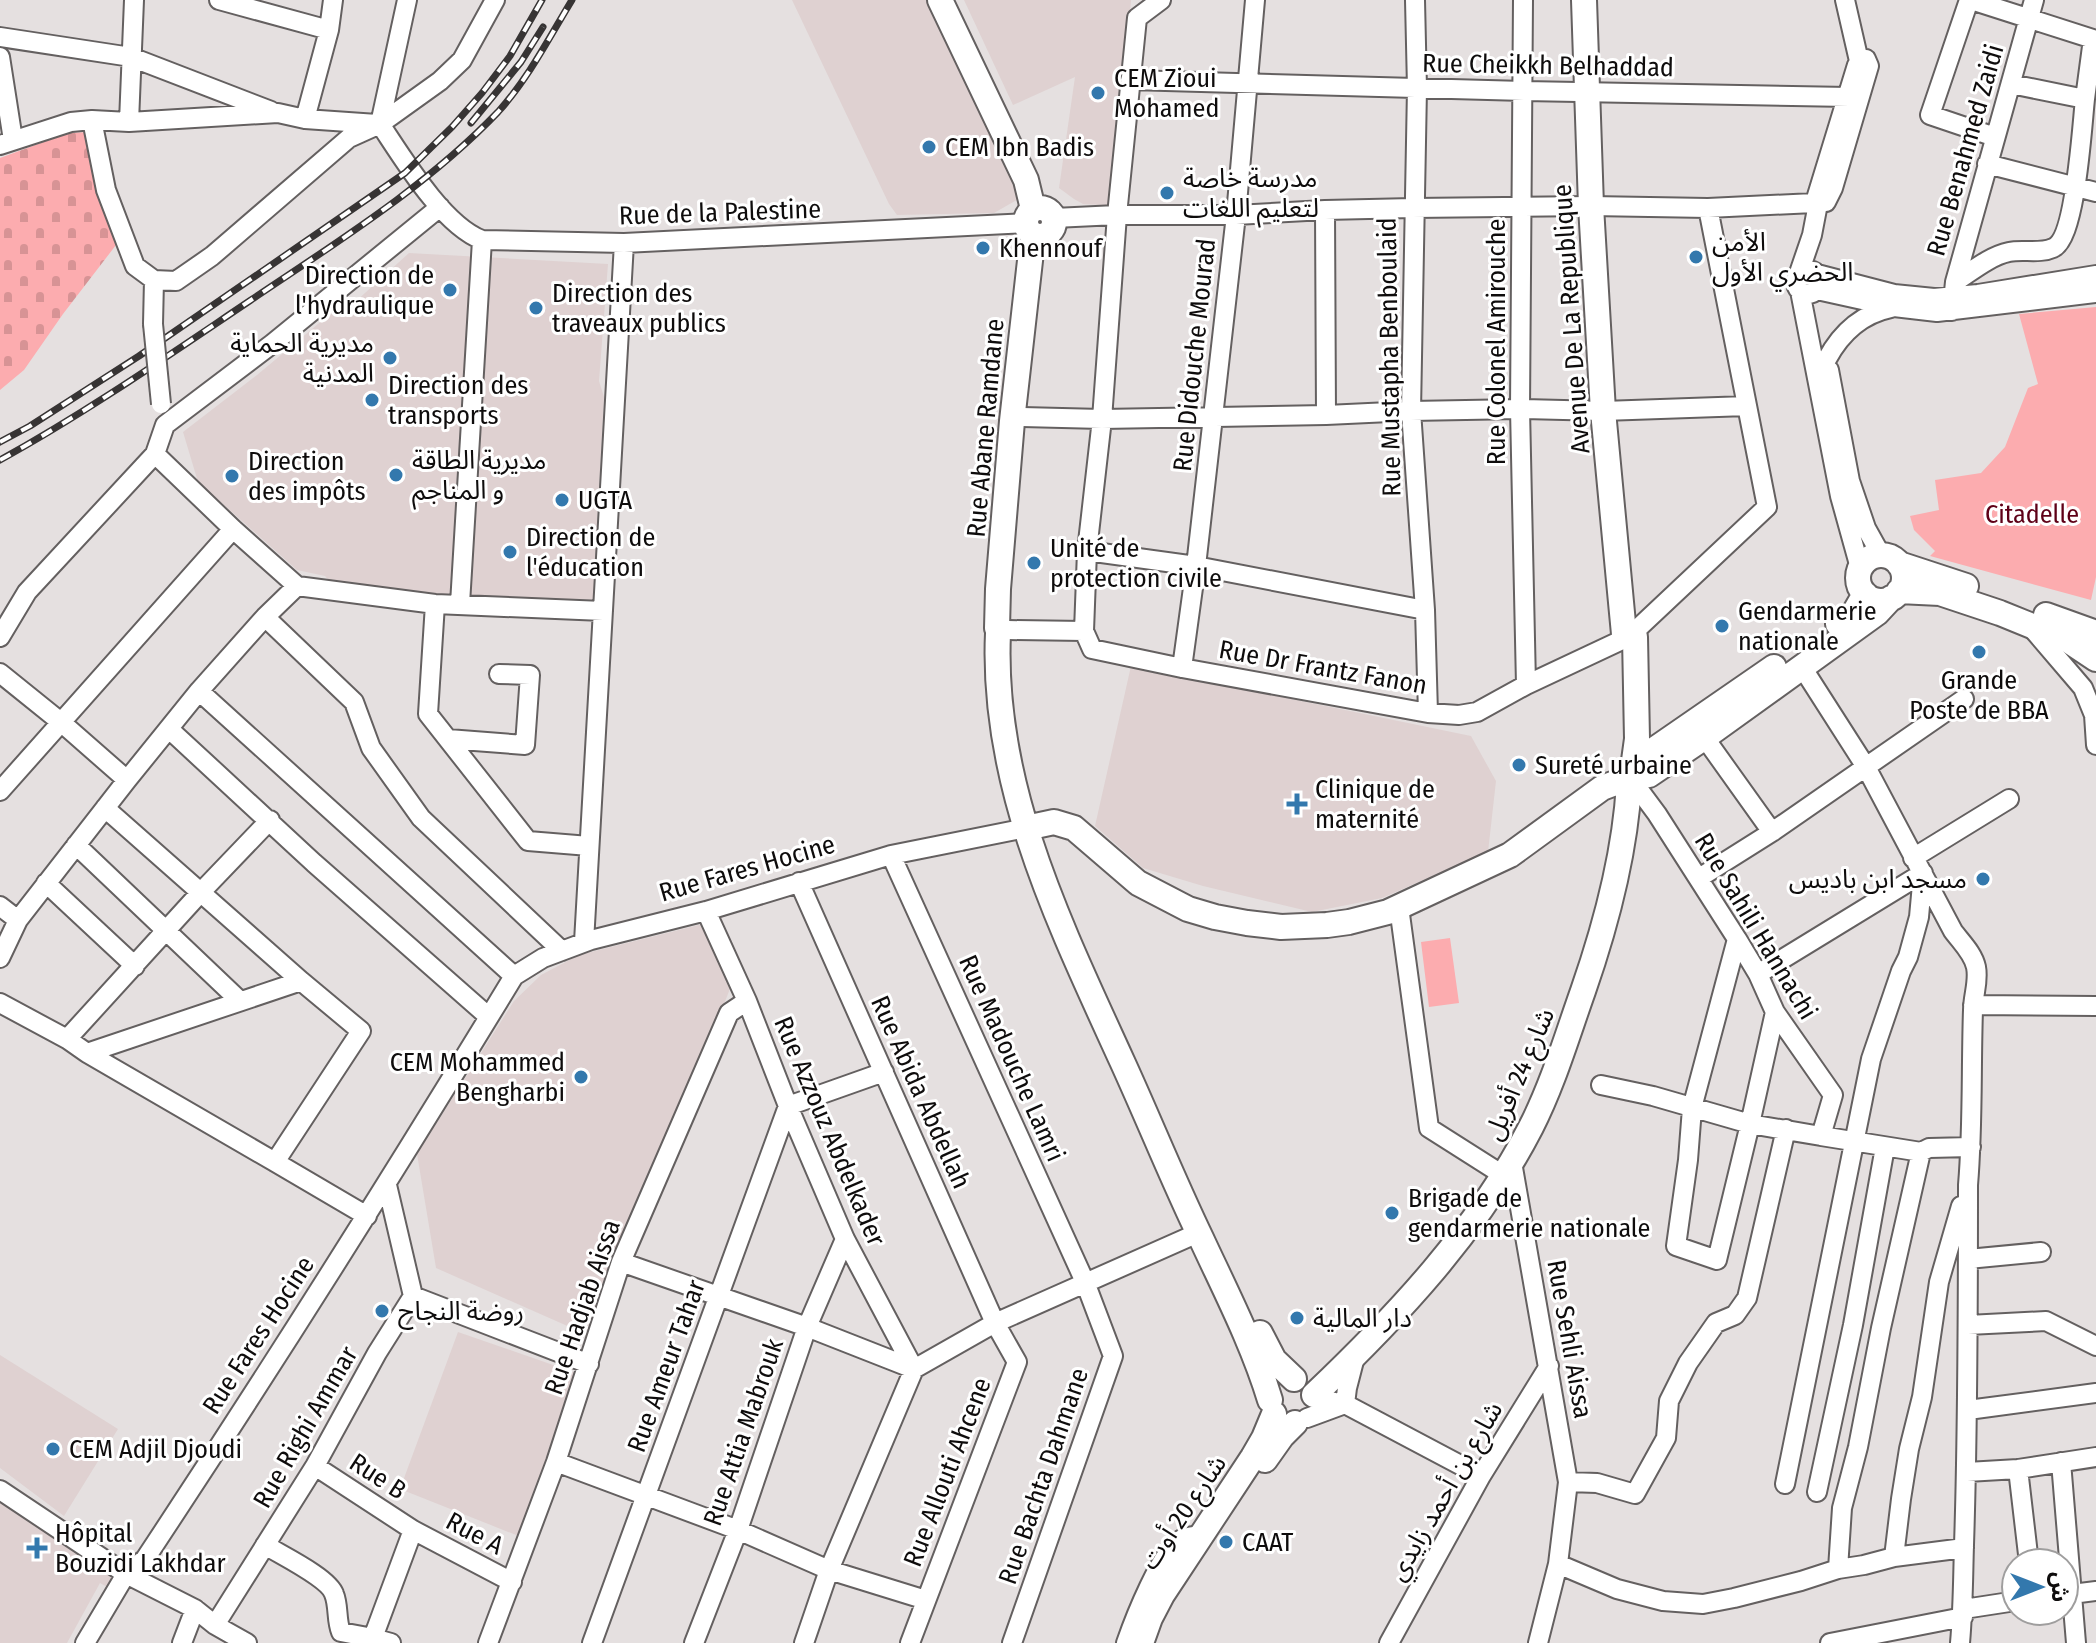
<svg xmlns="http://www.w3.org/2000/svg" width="2096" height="1643" font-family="'Fira Sans Condensed','Noto Sans Arabic',sans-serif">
	<defs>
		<pattern id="cemetery-stones" width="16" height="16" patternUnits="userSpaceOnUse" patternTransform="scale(2)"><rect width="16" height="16" fill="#fcacaf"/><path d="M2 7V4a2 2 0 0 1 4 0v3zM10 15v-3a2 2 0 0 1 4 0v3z" fill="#d79395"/></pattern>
	</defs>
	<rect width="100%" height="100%" fill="#e5e0e0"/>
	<!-- built -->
	<path fill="#dfd1d1" d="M792,0H926L1020,198L994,213L897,215L889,204Z
		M964,0H1131L1116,206L1083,204L1074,199L1059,188L1075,77L1013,105Z
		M409,253L608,264L599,381L604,397L593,604L470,596L339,592L325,576L297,570L198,482L183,432L257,375L330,314L343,313Z
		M1131,666L1471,736L1496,781L1488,852L1382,898L1312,912L1203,886L1143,868L1095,826Z
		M711,922L735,976L598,1326L581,1332L436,1268L417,1154L514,1001L541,975L579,955Z
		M458,1332L579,1374L521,1537L400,1489Z
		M0,1355L118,1429L64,1516L0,1468Z
		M0,1501L115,1575L107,1587L100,1583L67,1643H0Z"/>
	<!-- cemetery -->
	<path fill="url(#cemetery-stones)" d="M89,132L116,245L63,314L24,370L0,390V158L68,133Z"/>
	<!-- garden -->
	<path fill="#fcacaf" d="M2096,307V577L2091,600L1930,556L1935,551L1914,530L1910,516L1939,510L1935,480L1981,473L2005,447L2028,388L2038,384L2019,314Z
		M1450,938L1459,1003L1429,1007L1421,942Z"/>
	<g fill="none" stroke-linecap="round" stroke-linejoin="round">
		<!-- minor casing -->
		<g stroke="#646060" stroke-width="22">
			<path id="minor" d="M219,0L329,30
				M407,0L380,124C404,160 443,225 482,240L624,243L1026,223
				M1415,0L1417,88L1411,411L1425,610L1428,713
				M1523,0L1520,409L1526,685
				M1845,0L1859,61
				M1969,0L1930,115L1995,137
				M1971,0L2093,39L2085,99L2011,84
				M0,37L131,57L271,111
				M0,57L13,140
				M1130,80L1524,91L1849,97
				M305,119L329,30L333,0
				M92,120L106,190L135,266L154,280L176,281L212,256L349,138L380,124L440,81L462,60L495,0
				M129,122L134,0
				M0,145L71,122L92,120L129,122L278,113L305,119L377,124
				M1987,164L2096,192
				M1816,199L1857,65L1861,60L1866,59L1869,66L1833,188L1826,202
				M1325,210L1326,415
				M1054,218L1117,215H1236L1325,210L1413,208L1591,206L1708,208L1814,203
				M1796 282a12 12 0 1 1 24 0a12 12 0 1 1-24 0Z
				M1799,273L1812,235L1817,209
				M1817,274L1894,294L1934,298L1978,294L2096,275
				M1955,282C1972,271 1990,256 2009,252C2022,249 2040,254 2053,248C2076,238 2082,125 2085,99
				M1817,290L1894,307L1937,312L2096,293
				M1800,291L1840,496L1860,568
				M1952,311L1955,282L2034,0
				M153,324L154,280
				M1827,359C1841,333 1862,314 1891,308
				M1829,370L1850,481L1866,528L1881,555
				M1022,417L1102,419L1326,415L1411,411L1520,409L1603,411L1747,406
				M1087,551L1196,566L1425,610
				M297,586L233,529L155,454L165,425L272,344L440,207
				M435,604L428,714L528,841L589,846
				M460,604L482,240
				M265,617L354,702L371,748L421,818L562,951
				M2030,626L2083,688L2094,715L2096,745
				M1008,630L1084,631L1092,649L1182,668L1428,713L1459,715L1477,712L1526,685L1624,639
				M1084,631L1087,551L1102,419L1117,215L1137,18L1161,0
				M1634,632L1767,507L1708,208
				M0,637L27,592L155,454
				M1802,667L1866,767L1953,931C1961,942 1973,953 1976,967C1979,982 1973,995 1973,1010C1971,1068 1973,1127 1968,1185C1968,1305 1968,1425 1964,1545C1963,1578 1963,1610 1960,1643
				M1182,668L1196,566L1236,215L1255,0
				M0,673L62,723L127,780
				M199,691L514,976
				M1697,727L1772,832
				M169,729L314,863L489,1017
				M448,739L525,745L530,675L499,674
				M0,791L233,529
				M105,808L301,981
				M76,845L240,1001
				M891,855L1085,1282L1113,1356L1012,1643
				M1913,858L2009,799
				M1699,878L1772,832L1964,699
				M799,882L995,1323L1017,1362L910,1643
				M46,883L135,966
				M0,906L18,920
				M1399,907L1429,1128L1503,1175
				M706,911L747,1001L788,1106L845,1239L914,1369
				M1737,939L1692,1108L1688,1160L1676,1246L1717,1260L1750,1124L1775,1012
				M584,942L624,243
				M0,958L18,920L127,780L199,691L265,617L297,586L435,604L603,611
				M1758,974L1923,873
				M0,1003L67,1039L87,1053L301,981L361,1031L275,1162L367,1216
				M1973,1005L2096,1006
				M67,1039L201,892L270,820
				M87,1053L275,1162
				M1601,1085L1653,1096L1750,1124L1821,1136L1833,1095L1775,1012L1758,974L1737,939L1657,814L1634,783
				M1821,1136L1921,1152L1929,1148L1971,1147
				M1512,1162L1568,1482L1558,1564L1538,1643
				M387,1185L413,1296L589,1364
				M1968,1259L2041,1252
				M621,1262L807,1327L914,1369
				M1968,1325L2046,1321L2096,1346
				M914,1369L995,1323L1198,1233
				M1315,1398L1345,1404L1481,1476
				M1345,1404L1347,1388L1355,1357
				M1968,1410L2096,1393
				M1307,1418L1345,1404
				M556,1462L738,1530L829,1570L926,1600
				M2061,1462L2076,1643
				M315,1466L413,1530L512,1582
				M2018,1469L2029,1563
				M1967,1472L2018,1469L2096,1457
				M1568,1482L1597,1483L1635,1494L1666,1438L1669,1401L1688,1363L1716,1323L1735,1315L1747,1298L1786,1129
				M1785,1484L1871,1059L1901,971L1908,957L1919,917L1923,873
				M0,1490L126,1574L195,1609L215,1625L247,1643
				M1817,1492L1853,1325L1885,1147
				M265,1545C281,1555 329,1578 334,1594C339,1606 336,1620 341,1632L373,1638L391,1643
				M1894,1557L1901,1499L1909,1449L1922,1397L1939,1282L1961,1206
				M1558,1564L1617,1589L1663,1601L1703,1604L1734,1598L1801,1581L1838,1569L1864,1565L1894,1557L1964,1548
				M1838,1569L1842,1508L1858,1447L1881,1328L1921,1152
				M2064,1595L2096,1591
				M1964,1609L2016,1601
				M215,1625L315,1466L377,1353L413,1296
				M85,1643L126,1574L145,1559C272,1367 395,1172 514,976L543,958L591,940L706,911L891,855L1026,828
				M182,1643L195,1609
				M371,1643L413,1530
				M488,1643L556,1462L621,1262L729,1013L747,1001
				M592,1643L788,1106L884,1072
				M694,1643L738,1530L807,1327L845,1239
				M804,1643L829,1570L914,1369
				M1126,1643C1134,1620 1161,1550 1182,1539C1188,1536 1195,1536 1201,1535
				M1389,1643L1481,1476L1549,1366
				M1830,1643L1963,1617"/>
		</g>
		<!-- major casing -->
		<g stroke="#646060" stroke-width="28">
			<path id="major" d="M940,0L1026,180L1033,209
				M1584,0L1591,206L1603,411L1624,634
				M1026 222a14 14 0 1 1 28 0a14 14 0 1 1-28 0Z
				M1858 578a23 23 0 1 1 46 0a23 23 0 1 1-46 0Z
				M1899,564L1966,586
				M1899,591L1940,593L2000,613L2069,641L2096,659
				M2046,615L2096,633
				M1838,624L1854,613L1865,594
				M997,628L998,589L1012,421L1033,234
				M998,633C991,786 1060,925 1122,1061C1149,1120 1173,1180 1201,1238C1226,1292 1253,1344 1270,1400
				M1633,768L1637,739L1635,637
				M1636,770L1645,756L1774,667
				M1639,777L1649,775L1705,737L1877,613L1891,598
				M1026,828L1054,822L1074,828L1138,883L1188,909L1215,917L1247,923L1281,927L1327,925L1349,922L1388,912L1510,855L1602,788L1623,780
				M1260,1333L1274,1360L1294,1379
				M1314,1395C1397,1316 1478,1230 1531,1127C1553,1084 1567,1036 1583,991C1606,925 1625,854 1629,784
				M1265,1460L1282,1436L1295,1423
				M1141,1643L1150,1618L1162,1595L1253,1457L1264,1438L1274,1414"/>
		</g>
		<!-- minor -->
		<use href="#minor" stroke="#fff" stroke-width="18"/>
		<!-- major -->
		<use href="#major" stroke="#fff" stroke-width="24"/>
		<!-- rail casing -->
		<g stroke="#373434" stroke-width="7">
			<path id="rail" d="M471,123L521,62L543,27
				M0,442L30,426L139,356L405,173L452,127L482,93L510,56L542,0
				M0,460C87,412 169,355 251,300C337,242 426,187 498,112C528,79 549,38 572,0"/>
		</g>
		<!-- rail -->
		<use href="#rail" stroke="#fff" stroke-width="4" stroke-dasharray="12" stroke-linecap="butt"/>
		<!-- minor-bridge casing -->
		<g stroke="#646060" stroke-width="22" stroke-linecap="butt">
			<path id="minor-bridge" d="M153,324L161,404"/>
		</g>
		<!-- minor-bridge -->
		<use href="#minor-bridge" stroke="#fff" stroke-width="18"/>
	</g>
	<!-- markers -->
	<g fill="#3378ad" stroke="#fff" stroke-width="3">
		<circle cx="1098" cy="93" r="8"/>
		<circle cx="929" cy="147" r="8"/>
		<circle cx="1167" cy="193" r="8"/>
		<circle cx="983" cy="248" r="8"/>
		<circle cx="1696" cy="257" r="8"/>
		<circle cx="450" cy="290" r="8"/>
		<circle cx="536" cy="308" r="8"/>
		<circle cx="390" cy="358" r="8"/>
		<circle cx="372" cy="400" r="8"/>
		<circle cx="396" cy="475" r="8"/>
		<circle cx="232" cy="476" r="8"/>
		<circle cx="562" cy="500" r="8"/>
		<circle cx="510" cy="552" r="8"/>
		<circle cx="1034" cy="563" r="8"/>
		<circle cx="1722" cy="626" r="8"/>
		<circle cx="1979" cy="652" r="8"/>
		<circle cx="1519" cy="765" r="8"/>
		<path d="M1293 792h8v8h8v8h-8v8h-8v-8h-8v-8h8z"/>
		<circle cx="1983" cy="879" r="8"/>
		<circle cx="581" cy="1077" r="8"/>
		<circle cx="1392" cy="1213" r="8"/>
		<circle cx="382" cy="1311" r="8"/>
		<circle cx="1297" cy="1318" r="8"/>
		<circle cx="53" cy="1449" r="8"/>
		<circle cx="1226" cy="1542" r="8"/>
		<path d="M33 1536h8v8h8v8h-8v8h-8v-8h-8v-8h8z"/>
	</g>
	<g text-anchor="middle" stroke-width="6" stroke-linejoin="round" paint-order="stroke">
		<!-- street labels -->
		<g font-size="26" fill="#0e0c0c" stroke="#fff">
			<text transform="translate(1548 65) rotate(1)" y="9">Rue Cheikkh Belhaddad</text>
			<text transform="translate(1965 150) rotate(-74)" y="9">Rue Benahmed Zaidi</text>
			<text transform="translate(720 212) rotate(-2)" y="9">Rue de la Palestine</text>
			<text transform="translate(1571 319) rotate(-94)" y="9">Avenue De La Republique</text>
			<text transform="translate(1496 342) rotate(-90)" y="9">Rue Colonel Amirouche</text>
			<text transform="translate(1194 355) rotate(-84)" y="9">Rue Didouche Mourad</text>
			<text transform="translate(1389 357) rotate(-91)" y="9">Rue Mustapha Benboulaid</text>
			<text transform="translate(985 428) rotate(-85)" y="9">Rue Abane Ramdane</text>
			<text transform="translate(1323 667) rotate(10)" y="9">Rue Dr Frantz Fanon</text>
			<text transform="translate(747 868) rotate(-16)" y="9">Rue Fares Hocine</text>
			<text transform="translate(1756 926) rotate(59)" y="9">Rue Sahili Hannachi</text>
			<text transform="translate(1012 1058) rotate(66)" y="9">Rue Madouche Lamri</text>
			<text transform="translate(1519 1074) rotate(-67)" y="9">شارع 24 أفريل</text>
			<text transform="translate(921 1092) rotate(66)" y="9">Rue Abida Abdellah</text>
			<text transform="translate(830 1131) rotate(67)" y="9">Rue Azzouz Abdelkader</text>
			<text transform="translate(582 1307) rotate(-71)" y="9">Rue Hadjab Aissa</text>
			<text transform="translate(258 1335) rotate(-57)" y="9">Rue Fares Hocine</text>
			<text transform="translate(1570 1339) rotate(80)" y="9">Rue Sehli Aissa</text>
			<text transform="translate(666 1366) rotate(-70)" y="9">Rue Ameur Tahar</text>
			<text transform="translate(305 1427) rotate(-60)" y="9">Rue Righi Ammar</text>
			<text transform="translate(743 1432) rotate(-71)" y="9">Rue Attia Mabrouk</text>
			<text transform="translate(947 1472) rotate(-69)" y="9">Rue Allouti Ahcene</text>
			<text transform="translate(378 1476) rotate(33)" y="9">Rue B</text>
			<text transform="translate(1043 1476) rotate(-71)" y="9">Rue Bachta Dahmane</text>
			<text transform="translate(1445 1491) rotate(-60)" y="9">شارع بن أحمد زايدي</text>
			<text transform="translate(1183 1512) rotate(-56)" y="9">شارع 20 أوت</text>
			<text transform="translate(475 1533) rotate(28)" y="9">Rue A</text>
		</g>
		<!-- poi labels -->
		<g font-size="26" fill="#0e0c0c" stroke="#fff" text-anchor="start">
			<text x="1114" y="87">CEM Zioui<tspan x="1114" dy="30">Mohamed</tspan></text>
			<text x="945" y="156">CEM Ibn Badis</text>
			<text x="1183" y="187">مدرسة خاصة<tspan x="1183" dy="30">لتعليم اللغات</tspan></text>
			<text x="1712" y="251">الأمن<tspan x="1712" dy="30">الحضري الأول</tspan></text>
			<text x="999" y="257">Khennouf</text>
			<text x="434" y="284" text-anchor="end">Direction de<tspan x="434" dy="30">l'hydraulique</tspan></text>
			<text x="552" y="302">Direction des<tspan x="552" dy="30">traveaux publics</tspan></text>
			<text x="374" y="352" text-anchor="end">مديرية الحماية<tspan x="374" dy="30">المدنية</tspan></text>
			<text x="388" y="394">Direction des<tspan x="388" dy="30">transports</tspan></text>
			<text x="412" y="469">مديرية الطاقة<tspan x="412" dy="30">و المناجم</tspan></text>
			<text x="248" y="470">Direction<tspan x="248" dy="30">des impôts</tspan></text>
			<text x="578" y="509">UGTA</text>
			<text x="526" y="546">Direction de<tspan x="526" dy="30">l'éducation</tspan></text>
			<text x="1050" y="557">Unité de<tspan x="1050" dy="30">protection civile</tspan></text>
			<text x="1738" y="620">Gendarmerie<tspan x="1738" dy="30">nationale</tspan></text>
			<text x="1979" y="689" text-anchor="middle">Grande<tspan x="1979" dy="30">Poste de BBA</tspan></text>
			<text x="1535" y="774">Sureté urbaine</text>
			<text x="1315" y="798">Clinique de<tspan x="1315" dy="30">maternité</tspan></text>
			<text x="1967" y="888" text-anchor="end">مسجد ابن باديس</text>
			<text x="565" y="1071" text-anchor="end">CEM Mohammed<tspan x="565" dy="30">Bengharbi</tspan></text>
			<text x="1408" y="1207">Brigade de<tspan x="1408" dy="30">gendarmerie nationale</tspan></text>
			<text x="398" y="1320">روضة النجاح</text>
			<text x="1313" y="1327">دار المالية</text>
			<text x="69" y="1458">CEM Adjil Djoudi</text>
			<text x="55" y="1542">Hôpital<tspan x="55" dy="30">Bouzidi Lakhdar</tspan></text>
			<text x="1242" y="1551">CAAT</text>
		</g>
		<!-- park labels -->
		<g font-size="26" fill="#5e0017" stroke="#fff">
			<text x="2032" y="523">Citadelle</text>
		</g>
	</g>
	<!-- north arrow -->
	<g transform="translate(2040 1587) rotate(90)"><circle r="38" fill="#ffffff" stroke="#9f9e9e" stroke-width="2"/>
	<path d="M0-6L14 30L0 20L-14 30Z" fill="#3378ad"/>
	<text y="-12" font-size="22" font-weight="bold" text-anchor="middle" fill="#0e0c0c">ش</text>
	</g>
</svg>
